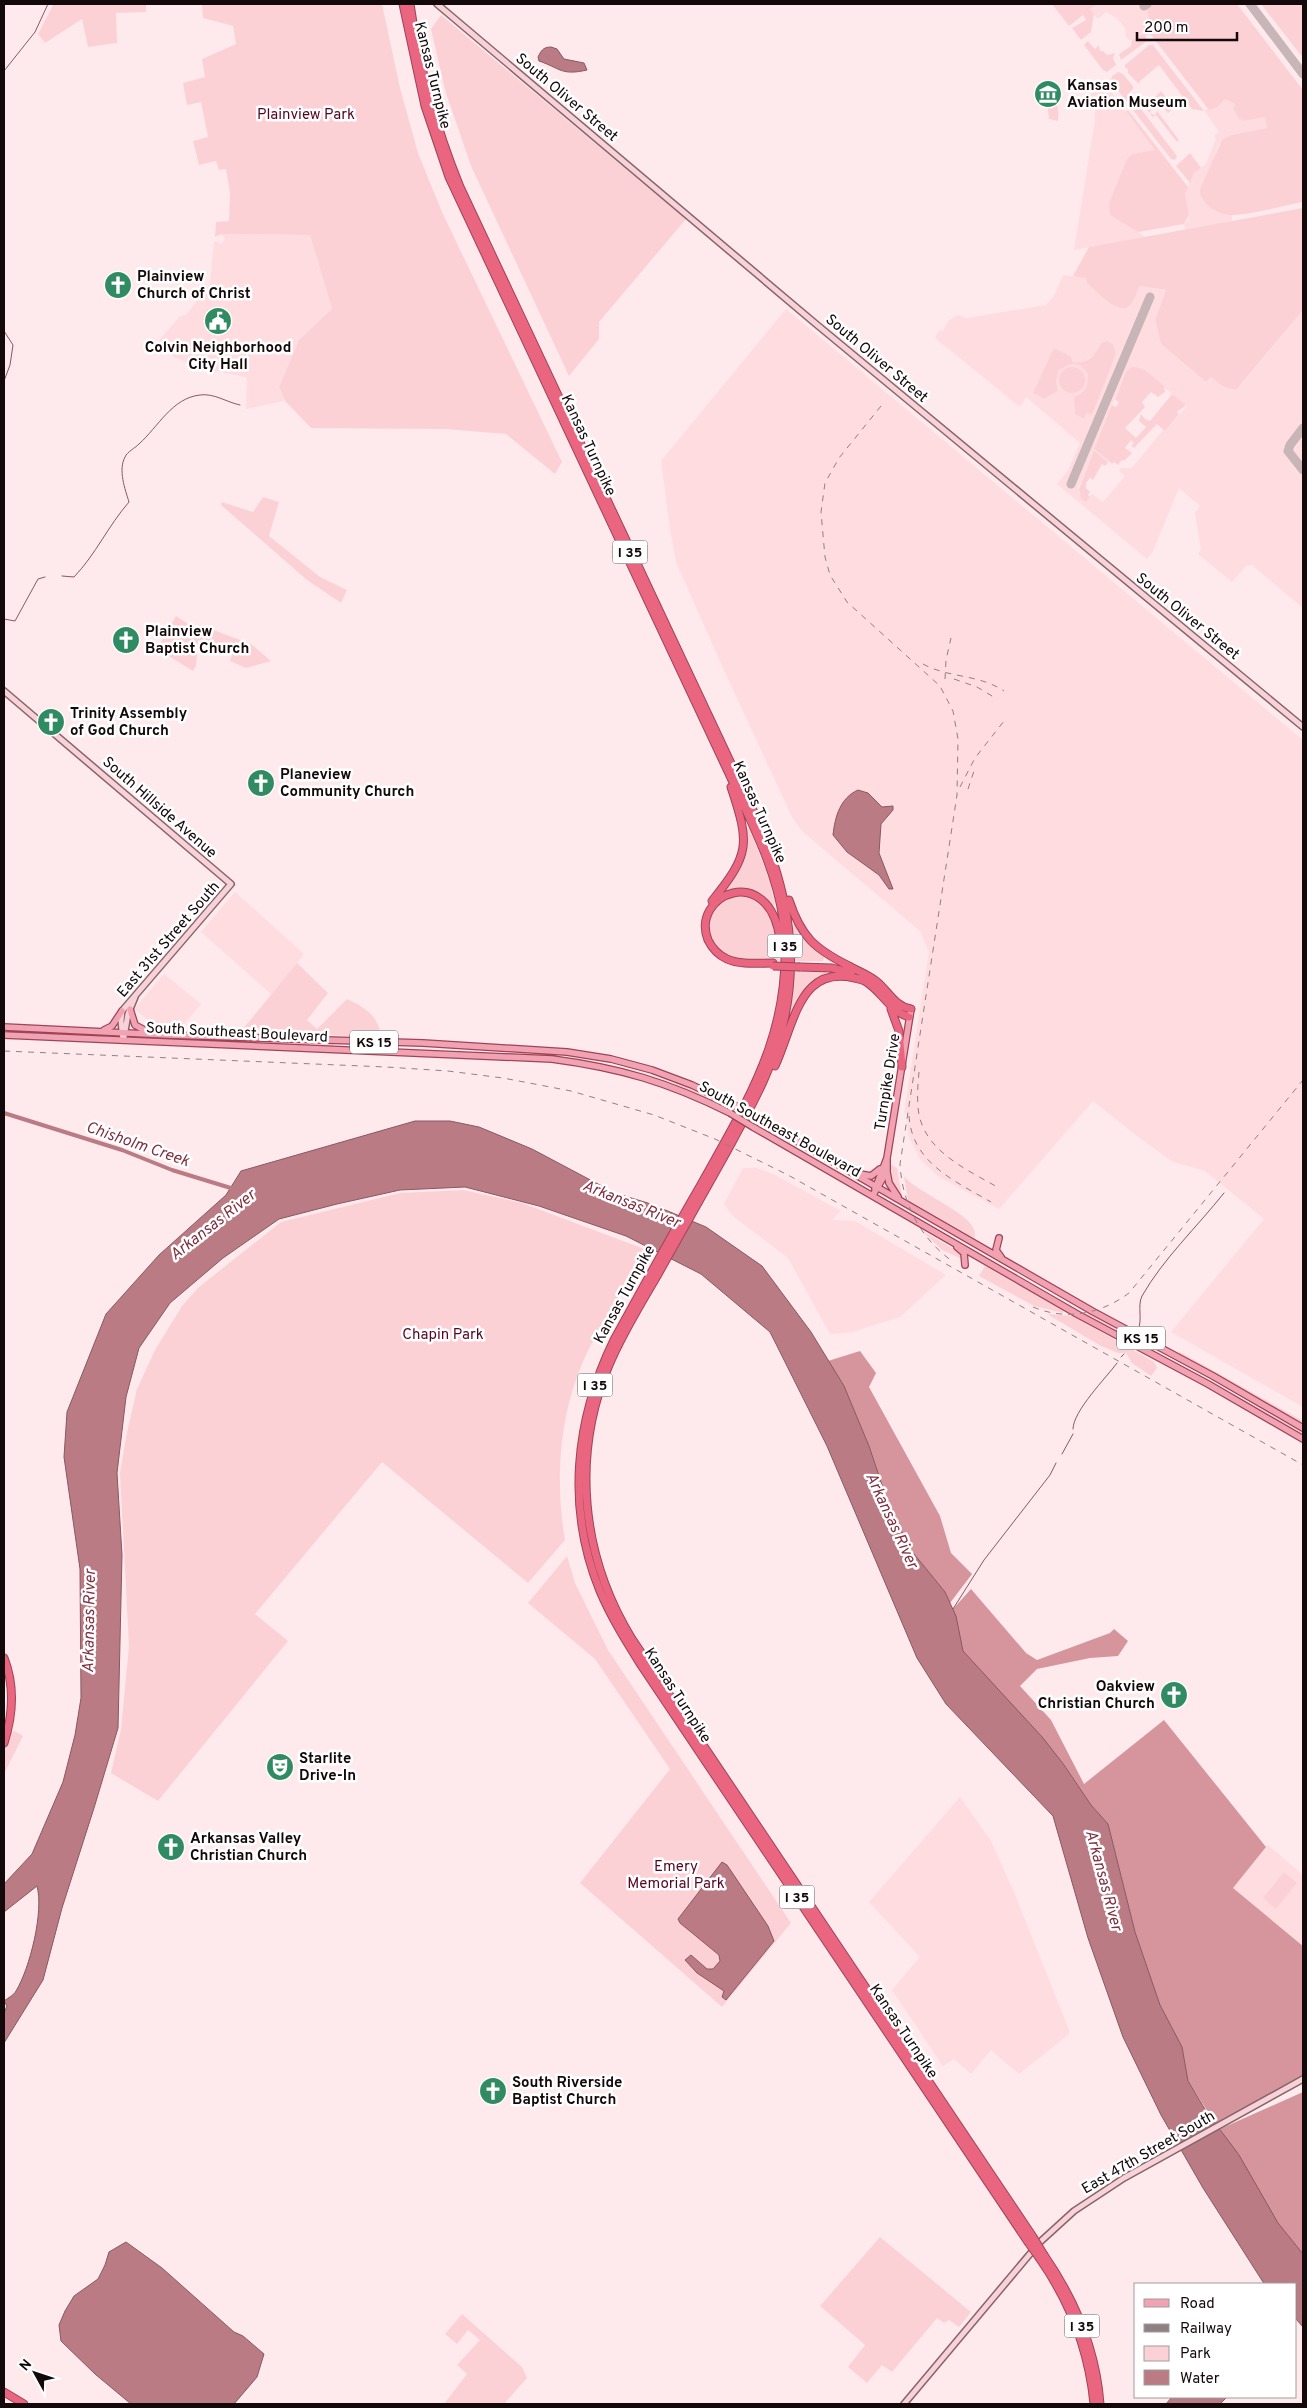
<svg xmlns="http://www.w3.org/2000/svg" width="1307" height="2408" font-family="Overpass,sans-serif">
	<rect width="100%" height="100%" fill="#feeaec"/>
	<!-- built -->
	<path fill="#fedce0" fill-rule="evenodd" d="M1098,4H1143L1147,9L1150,28L1148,31L1150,34L1147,36L1144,33L1136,40H1129L1126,37L1125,28L1117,18L1106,12L1098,19L1090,10Z
		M1104,83L1156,150L1132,154L1127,159L1109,209L1114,217L1122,220L1145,237L1074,250L1095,120V111L1090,94Z
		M1225,99L1235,104L1233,109L1239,119L1244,121L1265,117L1267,128L1231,135L1218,145L1203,200L1217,211L1232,215V221L1186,231L1184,224L1189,220V216L1185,194L1194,173L1206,164L1216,139L1214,136L1219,132L1204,110L1218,107Z
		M221,234L310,235L332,310L299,340L279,387L284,401L246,409L247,380L246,377L200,368L174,357L156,344L180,316L186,315L210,284L214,241L222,244L225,238Z
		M1063,275L1086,278L1087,283L1117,308L1123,309L1133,300L1139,286L1166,290L1155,320L1161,344L1206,382L1211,377L1231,390L1241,385L1303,310V608L1252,565L1246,566L1232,582L1198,554L1201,550L1195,513L1200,506L1179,488L1153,551L1147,559L1057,484L1069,469L1080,443L1026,397L1020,407L935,338L939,330L943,331L948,321L958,315L967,318L1046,305L1054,296ZM1113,344L1116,354L1092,415L1087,413L1085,418L1082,394L1089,383L1088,374L1080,365L1071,364L1059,370L1056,381L1058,391L1054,393L1044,399L1033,393L1071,357L1073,362L1081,363ZM1139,367L1187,406L1165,431L1163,430L1132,468H1121L1119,471L1125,476L1103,502L1092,494L1086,502L1080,495L1078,488L1083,477L1126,371Z
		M786,309L1303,740V1407L1171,1332L1264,1219L1205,1171L1173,1162L1137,1136L1093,1101L999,1209L939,1177L920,1159L908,1135L907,1113H904L929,952L920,931L803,832L792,817L722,666L676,562L670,529L661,461Z
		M235,892L304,954L272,995L201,932Z
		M164,974L201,1004L181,1028L156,1026L134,1009Z
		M743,1168H757L775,1175L841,1211L832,1220L855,1221L946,1275L900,1317L852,1332L830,1334L788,1258L733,1216L724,1204Z
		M960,1797L991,1841L1016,1897L1069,2030V2034L1019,2074L991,2050L971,2074L954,2059L943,2066L892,1990L920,1957L869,1902Z
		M1268,1845L1303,1875V1945L1233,1888Z"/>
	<!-- green -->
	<path fill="#fcd1d6" d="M58,4H141L146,5V12L116,13L117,43L88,47L82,19L45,43L38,34L53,5Z
		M202,4H382L400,88L418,153L442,212L562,462L555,474L506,434L445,429L311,428L285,401L279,387L299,340L332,309L310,235L221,234L215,237L216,222L229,221L230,193L226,169L219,170L216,161L199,165L193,141L208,137L201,102L187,105L183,83L205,77L202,59L236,44L233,26L203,18Z
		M1052,4H1098L1090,9L1094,14L1091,32L1081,40L1072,28L1086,20L1083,15L1069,26Z
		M1153,4H1237L1303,90V202C1281,206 1251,215 1229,215C1216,214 1199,202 1200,189L1222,140L1231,135L1267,128L1265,117L1244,121L1239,119L1233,109L1235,104L1225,99L1218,107L1209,110L1148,31L1150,28L1147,9Z
		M1261,4H1303V58Z
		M441,15L686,219L599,322V339L569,376L471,166L445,90L431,29Z
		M1145,33L1147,41L1121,60L1119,54L1131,46L1132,40Z
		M1088,41L1095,49L1099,45L1100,51H1103L1107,55L1115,53L1113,58L1116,65L1107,72L1103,70L1084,45Z
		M1149,45H1153L1204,111L1192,109L1159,65L1140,81L1139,84L1128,73V69L1125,68V65Z
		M1118,72L1123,74L1133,86V89L1129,93L1133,98L1132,102L1126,101L1111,81L1112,76Z
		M1161,91L1174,108L1168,113L1155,97Z
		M1043,92C1056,96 1060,108 1058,121L1049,119L1047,100L1043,99L1041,94Z
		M1149,100L1152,105L1150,113L1155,115L1157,111L1179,140L1177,142L1156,115L1153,117L1143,105Z
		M1135,104L1138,105L1177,156L1175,160L1171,159L1133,110Z
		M1128,110L1188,187L1185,194L1189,215L1184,224L1138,232L1110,215L1109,203L1127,159L1132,154L1155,150L1126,111Z
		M1190,153L1201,168L1194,173L1190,183L1176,166Z
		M1303,208V310L1237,389C1226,391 1219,383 1211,377L1206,382L1161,344L1155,320L1166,290L1139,286C1137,292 1135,299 1131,304C1120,319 1097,291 1087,283L1086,278L1073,276L1089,247Z
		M1107,341L1113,344L1116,354L1092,415L1087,413L1084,419L1075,414L1074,397C1086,392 1088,387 1088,374L1080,365L1071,364L1059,370L1056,381L1058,391L1044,399L1033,393L1054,348L1071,357L1073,362C1088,364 1095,356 1101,343Z
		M1059 380a13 13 0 1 1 26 0a13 13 0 1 1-26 0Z
		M1133,367C1144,366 1155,379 1164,386L1165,392L1158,397L1151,392L1142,402L1145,407L1125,428L1136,438L1146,427L1139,421L1141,414L1145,419L1150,421L1172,394L1186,405L1177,412L1179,414L1165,431L1157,424L1134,448L1131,446L1134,443L1131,440L1125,448L1132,453L1124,461L1122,460L1118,465L1114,462L1112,464L1094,449L1112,405L1116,407L1119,402L1115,400L1126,371Z
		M1094,450L1108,462L1105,466L1102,464L1093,480L1090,478L1086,483V488L1090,492L1088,495L1090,497L1086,502L1081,499L1079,489Z
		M263,497L279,502L269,536L320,577L347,590L341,603L307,580L221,505L222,502L253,512Z
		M176,616L196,629L200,625L251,644L271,661L246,668L230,661L234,648L198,640L196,666L193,671L157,649Z
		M749,828L769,878L775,905L772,906C760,891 742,885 725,893L723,891L746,842V829Z
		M732,894C738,895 747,894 752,896C776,905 776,940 779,961C764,960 742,963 729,956C697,942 705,908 732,894Z
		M796,924L804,937L825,955L823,961H794L792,925Z
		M297,963L328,993L307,1020L317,1029L347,999C362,1006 377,1014 380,1032L377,1036L364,1037L242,1030Z
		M793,967L827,969L826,975C806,983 799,998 792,1017L788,1016L792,992Z
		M157,1036L334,1044V1045L328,1047L156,1040Z
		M676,1082L731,1107L730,1110L675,1084Z
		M755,1121L807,1151L808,1153L753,1123Z
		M890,1164L897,1168L902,1196L891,1185Z
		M904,1176C917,1194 984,1217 974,1238L908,1200Z
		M463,1190L522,1203L647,1250C628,1281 608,1313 591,1345C560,1404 554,1476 565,1540L528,1583L382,1462L255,1614L288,1641L158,1801L111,1773L121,1729L129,1646L120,1473L126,1437L137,1389L155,1350L182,1306L199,1287L281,1222L400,1193Z
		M922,1231L961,1253L962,1259L942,1250Z
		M985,1266L1064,1311L1063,1313L1034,1306L979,1276Z
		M1088,1313L1157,1351L1161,1354L1082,1314Z
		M1047,1314L1073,1316L1154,1362L1157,1368L1151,1376L1132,1363L1126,1353H1118L1101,1346Z
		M1180,1352L1303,1421V1425L1178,1353Z
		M1175,1362L1303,1432V1436L1179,1366Z
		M567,1556L575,1583L608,1650L791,1923L722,2007L580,1883L670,1769L595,1659L528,1603Z
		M15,1731L23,1736L4,1774V1751L10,1733Z
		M1284,1872L1297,1883L1276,1909L1263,1898Z
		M880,2237L971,2312L959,2327L949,2320L944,2323L937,2318L892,2372L882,2365L867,2383L848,2367L865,2345L820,2306Z
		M462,2314L522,2367L527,2378L504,2404H444L467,2374L457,2365L480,2340L468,2330L457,2344L445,2334Z"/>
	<!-- forest -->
	<path fill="#d6949d" d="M860,1351L876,1373L869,1387L940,1516L951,1553L972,1574L950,1603L945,1592L910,1549L888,1503L869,1446L844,1386L828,1361Z
		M971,1589L1026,1653L1037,1660L1110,1633L1114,1629L1128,1641L1118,1656L1090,1658L1037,1669L1020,1686L1051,1720L1084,1784L1164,1720L1266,1847L1233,1888L1303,1946V2079L1231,2119L1215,2123L1188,2081L1182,2047L1160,2005L1135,1932L1108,1824L1091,1805L1064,1765L963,1651L953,1609Z
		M1303,2092V2254L1278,2223L1220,2129Z"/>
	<!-- water -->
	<path fill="#bb7b85" stroke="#895860" d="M551,47L557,49L564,59L584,63L587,70C561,76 560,68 539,61L538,57C541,51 543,47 551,47Z
		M858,790L868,793L882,807L893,806V810L881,824L879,853L893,889H889L879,875L847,852L833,835C835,817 840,798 858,790Z
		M415,1121H450L479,1127L532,1149L615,1193L651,1204L706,1227L762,1266L811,1332L844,1386L869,1446L888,1503L910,1549L945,1592L956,1616L963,1651L1043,1738L1064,1765L1091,1805L1108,1824L1135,1932L1160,2005L1182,2047L1188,2081L1206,2111L1239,2155L1278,2223L1303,2254V2327L1296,2319V2284H1265L1263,2282L1203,2188L1161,2115L1123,2037L1088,1938L1053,1816L946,1704L917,1658L827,1446L770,1332L701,1274L626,1236L539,1206L465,1187L400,1190L337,1204L279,1219L223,1258L170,1303L139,1348L126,1397L117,1473L122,1555L118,1728L94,1808L62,1908L43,1980L4,2043V2013L7,2006L4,2001C8,1998 14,1995 16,1991C30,1968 44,1911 37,1886L4,1912V1884L32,1854L63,1782L75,1735L81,1698L80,1569L64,1457L67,1412L106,1314L159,1255L226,1195L241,1171Z
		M722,1862L727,1865L768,1926L774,1941L726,2000L722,1997L724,1991L697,1973L685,1960L691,1955L707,1969H713L720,1961L719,1955L680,1923L678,1919Z
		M126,2242L162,2268L234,2332L243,2336L264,2354L257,2377L234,2404H131L95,2374L61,2341L59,2325L65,2311L74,2296L98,2279L105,2265L109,2252Z
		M1172,2397H1227L1220,2404H1166Z"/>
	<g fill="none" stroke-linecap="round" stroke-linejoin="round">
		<!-- stream -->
		<path stroke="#895860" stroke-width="1" d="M4,71L35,32L48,4
			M4,331L13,345L10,365L4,381
			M62,576L74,577C96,554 108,526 129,502C125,489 118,470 125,457C127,452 135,448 139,444C158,427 172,398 200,395C214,393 226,402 240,405
			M4,619L15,621L38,579L45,577
			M1138,1330C1143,1320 1137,1306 1142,1296C1163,1259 1197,1227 1224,1193
			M1121,1357L1124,1354
			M1073,1429C1073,1411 1106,1378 1117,1363
			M1062,1454L1073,1434
			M953,1609L984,1560L1050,1475L1056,1463"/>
		<!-- canal -->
		<path stroke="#bb7b85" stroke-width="4" d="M4,1113L122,1150L172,1170L234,1189"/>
		<!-- taxiway -->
		<path stroke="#c7b5b7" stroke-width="9" d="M1250,4L1303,74
			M1144,6L1147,4
			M1303,428L1290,445L1288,451L1303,470
			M1071,484L1150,297"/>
		<!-- secondary casing -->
		<g stroke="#836669" stroke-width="8">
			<path id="secondary" d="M437,4L816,324L1303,727
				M4,691L231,884L122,1011L121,1021L123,1040
				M124,1037L128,1014L135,997
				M904,2404L1040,2242L1074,2211L1124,2178L1303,2079"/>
		</g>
		<!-- primary casing -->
		<g stroke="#9e4457" stroke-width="8">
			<path id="primary" d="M130,1009L135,1025L148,1032
				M4,1027L168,1035L423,1043L567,1052L611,1059L652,1070L692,1085L734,1105
				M104,1030L112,1026L122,1011
				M4,1035L552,1059C620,1068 668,1082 730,1113
				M757,1118L1092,1311L1213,1376L1303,1428
				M753,1127L1077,1314L1208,1384L1303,1439
				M887,1172L889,1183L898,1197
				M860,1174L871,1176L880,1169
				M875,1189L887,1158
				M873,1195L887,1171V1158L911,1009
				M999,1238L996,1250L1001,1257
				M957,1247L964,1253L965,1265"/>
		</g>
		<!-- motorway casing -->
		<g stroke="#9e4457" stroke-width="9">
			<path id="motorway" d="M403,4L425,106L449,177L739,795C757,834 777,875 783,919C796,1027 749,1098 699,1188C670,1238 642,1289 614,1340C575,1420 566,1508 600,1591C611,1617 626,1641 641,1665L1028,2242
				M410,4C419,67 436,128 460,187L759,823C785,886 799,948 785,1016C775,1066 750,1109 726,1153C703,1194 680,1235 657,1276C640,1305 622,1334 609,1365C571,1456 581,1556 632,1639L1033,2237
				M789,900C801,937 815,949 849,966C858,971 867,974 876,981C888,990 894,1006 911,1009
				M712,901C750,854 750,844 731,787
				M773,963C758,963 740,965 727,959C718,955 712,948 708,940C690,894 769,861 780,939
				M800,967L832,968L851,973
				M865,981C882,991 889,1011 909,1017
				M891,1009L899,1031L902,1067
				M775,1066C796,1020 800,956 868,982
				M4,1658C15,1686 13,1715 4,1743
				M1044,2255C1075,2300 1096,2350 1100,2404
				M1040,2259C1070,2302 1089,2352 1094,2404
				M4,2392L24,2404"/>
		</g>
		<!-- secondary -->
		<use href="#secondary" stroke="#f8d1d9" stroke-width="5"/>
		<!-- primary -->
		<use href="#primary" stroke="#f2a3b3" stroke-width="5.5"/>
		<!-- motorway -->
		<use href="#motorway" stroke="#e96580" stroke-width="7"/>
		<!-- rail -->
		<path stroke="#908082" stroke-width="1" stroke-dasharray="6 6" stroke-linecap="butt" d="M881,406L839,458L825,483L821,512L825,557L830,575L847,602L940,686L953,711L958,739L957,795L900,1164C902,1203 920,1238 952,1261
			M923,664C948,678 979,674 1004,691
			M945,679L946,660L951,638
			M954,679L977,687L997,699
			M960,787L975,758L1004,721
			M968,789L975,768
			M4,1051L386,1067L448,1071L503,1078L571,1091L654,1115L715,1139L788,1175L1303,1465
			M919,1072C918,1083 917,1095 918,1107C921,1150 966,1169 999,1188
			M909,1116C912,1163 955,1181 991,1202
			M1033,1307C1066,1321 1101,1314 1129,1293L1303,1080"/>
		<!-- primary-bridge casing -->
		<g stroke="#9e4457" stroke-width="8" stroke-linecap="butt">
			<path id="primary-bridge" d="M734,1105L757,1118
				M730,1113L753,1127"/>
		</g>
		<!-- motorway-bridge casing -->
		<g stroke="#9e4457" stroke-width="9" stroke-linecap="butt">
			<path id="motorway-bridge" d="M773,966L800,967
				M1033,2237L1044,2255
				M1028,2242L1040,2259"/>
		</g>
		<!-- primary-bridge -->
		<use href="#primary-bridge" stroke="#f2a3b3" stroke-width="5.5"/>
		<!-- motorway-bridge -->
		<use href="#motorway-bridge" stroke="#e96580" stroke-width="7"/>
	</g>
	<!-- icons -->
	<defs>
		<g id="museum-disc" transform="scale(1.4375)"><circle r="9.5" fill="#308b62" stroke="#fff"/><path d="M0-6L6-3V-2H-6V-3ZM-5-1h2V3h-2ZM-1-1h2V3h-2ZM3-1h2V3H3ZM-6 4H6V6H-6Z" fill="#fff"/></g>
		<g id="church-disc" transform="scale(1.4375)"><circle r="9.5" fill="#308b62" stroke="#fff"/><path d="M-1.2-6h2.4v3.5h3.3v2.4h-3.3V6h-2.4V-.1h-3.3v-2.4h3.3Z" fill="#fff"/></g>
		<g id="civic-disc" transform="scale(1.4375)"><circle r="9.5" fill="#308b62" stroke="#fff"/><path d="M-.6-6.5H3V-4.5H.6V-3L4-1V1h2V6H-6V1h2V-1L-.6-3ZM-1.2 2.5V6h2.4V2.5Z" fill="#fff"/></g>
		<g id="theatre-disc" transform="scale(1.4375)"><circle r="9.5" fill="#308b62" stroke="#fff"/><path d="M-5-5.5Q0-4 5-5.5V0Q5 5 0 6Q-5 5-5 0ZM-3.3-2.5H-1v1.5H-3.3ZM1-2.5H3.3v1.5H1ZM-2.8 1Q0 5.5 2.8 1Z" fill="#fff"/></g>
	</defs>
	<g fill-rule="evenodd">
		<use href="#museum-disc" x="1048" y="94"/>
		<use href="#church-disc" x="118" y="285"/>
		<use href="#civic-disc" x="218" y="321"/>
		<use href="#church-disc" x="126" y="640"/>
		<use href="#church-disc" x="51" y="722"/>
		<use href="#church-disc" x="261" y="783"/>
		<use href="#church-disc" x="1174" y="1695"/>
		<use href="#theatre-disc" x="280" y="1767"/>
		<use href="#church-disc" x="171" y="1847"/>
		<use href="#church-disc" x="493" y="2091"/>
	</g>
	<g text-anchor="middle" stroke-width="5" stroke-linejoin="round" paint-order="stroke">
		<!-- shield labels -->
		<g fill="#fff" stroke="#5a5254" stroke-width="1">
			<rect x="612.5" y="540.5" width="35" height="23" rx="4"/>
			<rect x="767.5" y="934.5" width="35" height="23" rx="4"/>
			<rect x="350" y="1030.5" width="48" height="23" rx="4"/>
			<rect x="1117" y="1326.5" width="48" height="23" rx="4"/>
			<rect x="577.5" y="1373.5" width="35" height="23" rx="4"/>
			<rect x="779.5" y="1885.5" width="35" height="23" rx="4"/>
			<rect x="1064.5" y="2314.5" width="35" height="23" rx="4"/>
		</g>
		<g font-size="14" font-weight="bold" fill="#13080a">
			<text x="630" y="557">I 35</text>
			<text x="785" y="951">I 35</text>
			<text x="374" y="1047">KS 15</text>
			<text x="1141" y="1343">KS 15</text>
			<text x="595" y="1390">I 35</text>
			<text x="797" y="1902">I 35</text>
			<text x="1082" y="2331">I 35</text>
		</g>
		<!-- street labels -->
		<g font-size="15" fill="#13080a" stroke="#fff">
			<text transform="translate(433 75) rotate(76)" y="5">Kansas Turnpike</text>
			<text transform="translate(567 97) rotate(40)" y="5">South Oliver Street</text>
			<text transform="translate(877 358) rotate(40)" y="5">South Oliver Street</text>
			<text transform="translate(589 445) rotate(65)" y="5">Kansas Turnpike</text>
			<text transform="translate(1188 616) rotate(39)" y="5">South Oliver Street</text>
			<text transform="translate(160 807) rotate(41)" y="5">South Hillside Avenue</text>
			<text transform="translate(760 812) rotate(66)" y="5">Kansas Turnpike</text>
			<text transform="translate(168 939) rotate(-49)" y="5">East 31st Street South</text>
			<text transform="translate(237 1032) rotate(3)" y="5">South Southeast Boulevard</text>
			<text transform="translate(887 1082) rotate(-81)" y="5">Turnpike Drive</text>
			<text transform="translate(780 1129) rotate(29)" y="5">South Southeast Boulevard</text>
			<text transform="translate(624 1294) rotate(-61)" y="5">Kansas Turnpike</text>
			<text transform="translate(678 1695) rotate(57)" y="5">Kansas Turnpike</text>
			<text transform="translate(904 2031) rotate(56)" y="5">Kansas Turnpike</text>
			<text transform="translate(1148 2152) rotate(-30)" y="5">East 47th Street South</text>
		</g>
		<!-- poi labels -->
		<g font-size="15" font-weight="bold" fill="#13080a" stroke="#fff" text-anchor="start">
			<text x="1067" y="90">Kansas<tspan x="1067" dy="17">Aviation Museum</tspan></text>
			<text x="137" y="281">Plainview<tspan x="137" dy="17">Church of Christ</tspan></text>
			<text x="218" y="352" text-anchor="middle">Colvin Neighborhood<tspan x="218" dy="17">City Hall</tspan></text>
			<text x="145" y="636">Plainview<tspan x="145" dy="17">Baptist Church</tspan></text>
			<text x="70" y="718">Trinity Assembly<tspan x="70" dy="17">of God Church</tspan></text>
			<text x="280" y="779">Planeview<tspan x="280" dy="17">Community Church</tspan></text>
			<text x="1155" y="1691" text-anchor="end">Oakview<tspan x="1155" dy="17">Christian Church</tspan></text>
			<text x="299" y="1763">Starlite<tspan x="299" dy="17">Drive-In</tspan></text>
			<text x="190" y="1843">Arkansas Valley<tspan x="190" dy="17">Christian Church</tspan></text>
			<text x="512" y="2087">South Riverside<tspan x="512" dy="17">Baptist Church</tspan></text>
		</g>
		<!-- park labels -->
		<g font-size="15" fill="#55051f" stroke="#fff">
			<text x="306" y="119">Plainview Park</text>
			<text x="443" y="1339">Chapin Park</text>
			<text x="676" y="1871">Emery<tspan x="676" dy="17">Memorial Park</tspan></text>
		</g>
		<!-- water labels -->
		<g font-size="16" font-style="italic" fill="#7f2f40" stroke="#fff">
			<text transform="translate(138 1143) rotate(19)" y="6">Chisholm Creek</text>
			<text transform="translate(632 1203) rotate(22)" y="6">Arkansas River</text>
			<text transform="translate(212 1224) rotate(-38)" y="6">Arkansas River</text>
			<text transform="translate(893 1520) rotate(65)" y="6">Arkansas River</text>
			<text transform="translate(88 1621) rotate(-89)" y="6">Arkansas River</text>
			<text transform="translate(1105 1880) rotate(75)" y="6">Arkansas River</text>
		</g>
	</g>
	<!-- border -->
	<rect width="1307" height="2408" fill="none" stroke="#13080a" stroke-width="10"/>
	<!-- legend -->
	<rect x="1134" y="2283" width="162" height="115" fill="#ffffff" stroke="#a19c9d"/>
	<rect x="1144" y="2299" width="25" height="8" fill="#f2a3b3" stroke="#a19c9d"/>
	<text x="1180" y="2308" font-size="15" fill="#13080a">Road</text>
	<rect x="1144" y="2324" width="25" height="8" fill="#908082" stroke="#a19c9d"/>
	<text x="1180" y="2333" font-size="15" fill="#13080a">Railway</text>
	<rect x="1144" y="2346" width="25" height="15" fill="#fcd1d6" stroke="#a19c9d"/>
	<text x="1180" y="2358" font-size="15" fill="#13080a">Park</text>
	<rect x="1144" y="2370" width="25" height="15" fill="#bb7b85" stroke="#a19c9d"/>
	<text x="1180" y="2383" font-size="15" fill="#13080a">Water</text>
	<!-- north arrow -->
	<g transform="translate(35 2373) rotate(310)" stroke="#ffffff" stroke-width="4" paint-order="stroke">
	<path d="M0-4L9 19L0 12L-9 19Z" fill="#13080a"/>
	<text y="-8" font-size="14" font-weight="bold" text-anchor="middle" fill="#13080a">N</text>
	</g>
	<!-- scale -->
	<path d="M1137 32v8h100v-8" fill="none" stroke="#13080a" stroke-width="2.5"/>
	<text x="1144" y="32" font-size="15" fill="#13080a" stroke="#ffffff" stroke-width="4" paint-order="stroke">200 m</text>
</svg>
